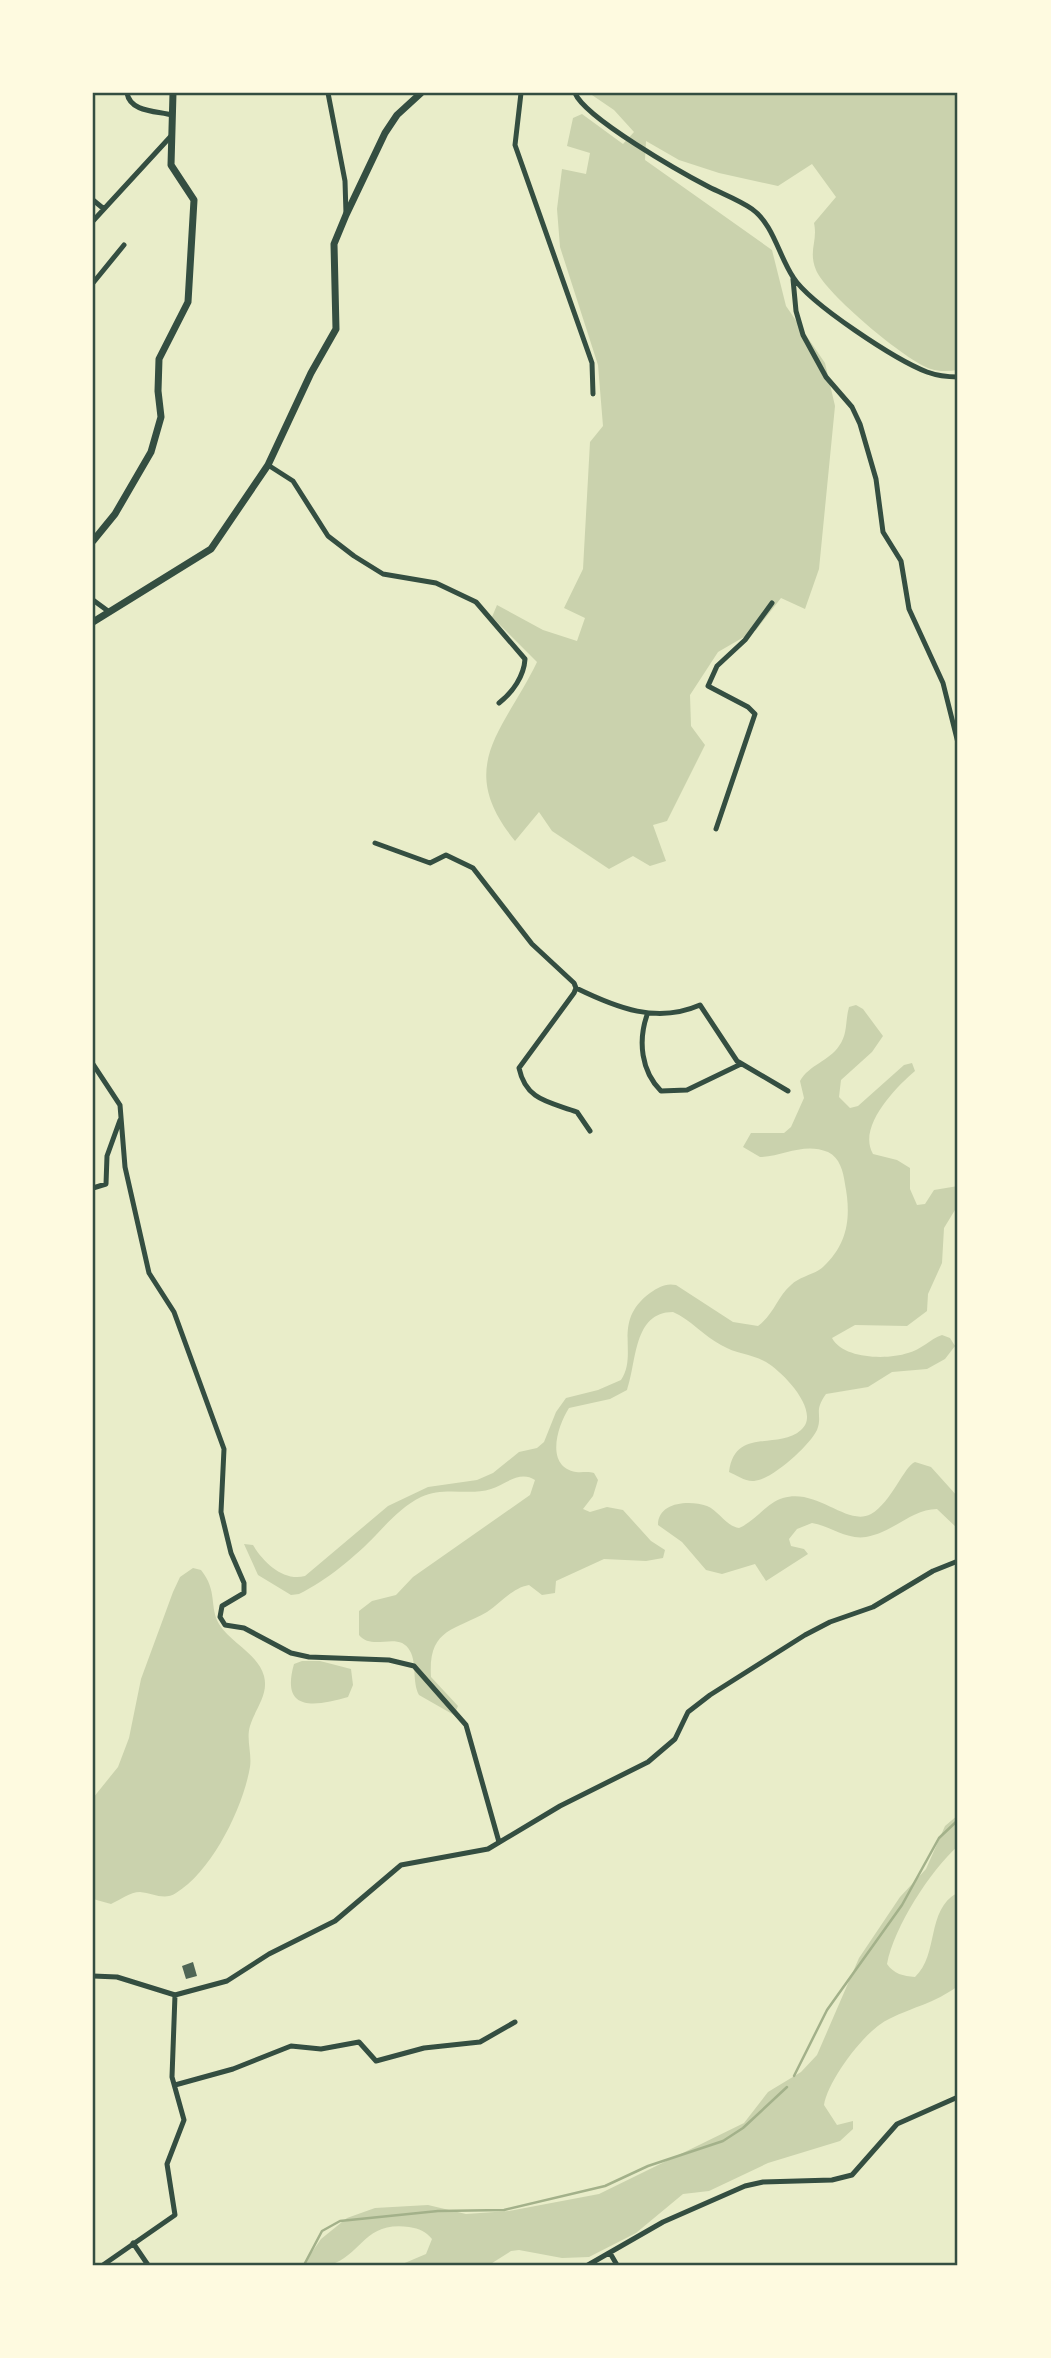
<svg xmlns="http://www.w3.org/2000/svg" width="1051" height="2358" font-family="'PT Sans Narrow',sans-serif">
	<rect width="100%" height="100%" fill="#e9edc9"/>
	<!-- green -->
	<path fill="#cad2ad" d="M589,93H958V370C949,371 940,372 931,369C907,362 825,293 816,270C808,250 818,242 814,223L836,197L812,164L778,186L719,173L679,160L646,141L645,160L772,250L786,306L825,363L835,406L819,569L805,609L781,598L756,630L718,652L690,695L691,726L705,745L667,821L653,825L666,861L650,866L633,856L609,869L552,831L539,812L515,841C454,766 504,731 537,662L492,617L497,605L543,630L577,641L585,618L564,608L583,569L590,442L603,426L598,365L560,247L557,209L562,169L586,174L590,153L567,146L573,118L582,114L623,144L634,132L614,110Z
		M856,1005L863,1009L883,1036L872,1052L841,1080L839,1097L850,1108L858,1106L904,1065L912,1063L915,1071C896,1087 857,1127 873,1154L897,1160L910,1168V1189L917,1205L925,1204L934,1190L958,1186V1205L944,1228L942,1263L928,1294L927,1311L907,1326L855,1325L832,1338C843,1359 887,1360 908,1353C921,1350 930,1339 942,1335L950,1338L955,1346L945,1359L927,1369L892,1372L868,1387L826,1394C813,1412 823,1414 817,1430C810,1445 772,1480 754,1481C746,1482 736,1475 729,1472C735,1426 778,1451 801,1430C822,1412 783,1372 766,1362C752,1354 736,1354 721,1345C704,1336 691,1320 673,1312C633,1312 637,1362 627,1390L610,1399L569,1408C558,1425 544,1466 576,1472C582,1473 587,1471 594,1473L598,1480L593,1496L583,1509L590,1512L607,1507L623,1510L651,1541L665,1550L663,1558L646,1561L604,1559L556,1581L555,1593L542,1595L529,1585C512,1588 501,1603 487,1612C453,1631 428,1629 431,1677L458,1706L454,1715L419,1695C412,1682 417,1663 410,1651C399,1630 373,1652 359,1635V1611L372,1601L396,1595L413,1577L530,1495L535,1480C520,1470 506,1484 491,1489C469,1496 444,1486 421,1497C403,1506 390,1520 376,1535C356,1556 326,1581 299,1594L291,1595L258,1575L244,1544L253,1545C263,1562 284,1582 305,1576L388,1506L428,1487L477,1480L493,1473L519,1452L537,1448L544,1442L556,1412L566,1398L598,1390L621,1380C639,1353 611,1322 650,1293C659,1287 665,1283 676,1285L733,1322L758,1326C775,1313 777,1297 791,1285C800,1276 814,1275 823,1267C849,1243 851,1215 845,1184C843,1171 840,1158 828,1152C804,1142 784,1156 760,1157L743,1147L751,1133H784L791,1127L804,1098L800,1081C809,1065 829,1061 839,1046C848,1034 845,1021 849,1007Z
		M915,1462L931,1467L958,1497V1529L937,1509C912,1509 894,1532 866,1537C846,1540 831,1526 812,1523L797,1529L789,1539L791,1546L804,1549L808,1554L766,1581L755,1564L722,1574L706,1570L682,1542L658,1525C658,1502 689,1500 707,1506C719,1511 726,1526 739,1528C756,1521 766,1503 783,1498C818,1488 847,1527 871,1514C891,1503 905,1465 915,1462Z
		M193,1568L201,1570C218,1591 209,1607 219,1624C231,1643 258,1654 264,1676C269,1695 255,1709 250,1726C246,1739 252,1753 250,1767C243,1808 212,1871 176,1893C164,1901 153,1893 140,1892C130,1892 120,1900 111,1904L93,1899V1798L118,1767L129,1738L141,1679L173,1592L180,1577Z
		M302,1661H320L351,1669L353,1685L348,1697C316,1706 280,1713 294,1664Z
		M958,1815V1846C930,1871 894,1927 887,1964C894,1974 903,1976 915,1977C939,1955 926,1910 957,1893L958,1986C933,2004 915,2006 889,2019C865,2030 828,2080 824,2105L837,2125L853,2121V2129L840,2141L768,2163L709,2191L683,2194L636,2233L589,2257L562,2258L519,2250L511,2251L489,2265H400L426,2254L432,2239C425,2231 420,2229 409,2227C364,2221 362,2255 330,2265C323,2268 311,2265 303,2265L321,2239L347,2218L375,2208L428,2205L466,2214L509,2211L599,2194L744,2123L768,2092L801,2072L817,2055L859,1958L900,1897L926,1869L945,1826Z"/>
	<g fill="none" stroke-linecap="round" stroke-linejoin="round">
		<!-- stream -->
		<path stroke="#a3b18a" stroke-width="2.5" d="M794,2076L827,2010L902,1905L939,1838L958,1820
			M304,2265L322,2231L340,2221L438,2211L504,2210L605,2186L648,2166L723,2141L743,2128L787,2087"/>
	</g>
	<!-- building -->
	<path fill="#4f6655" d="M193,1962L197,1976L186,1979L182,1966Z"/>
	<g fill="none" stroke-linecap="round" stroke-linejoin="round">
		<!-- minor -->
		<path stroke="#344e41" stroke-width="5" d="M127,93C130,112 156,111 172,115
			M328,93L345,181L346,214
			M521,93L515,145L592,363L593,394
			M575,93C585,118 682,173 709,187C723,194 739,200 752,209C773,224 779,256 793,277C810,304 896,360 927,372C938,376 947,377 958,377
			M93,200L104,209L93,221
			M104,209L172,135
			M793,279L796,311L803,335L826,377L852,407L860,424L876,479L883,532L901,561L909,609L943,683L958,743
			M93,283L124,245
			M268,465L293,481L328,536L354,556L383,574L436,583L476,602L525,659C524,676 513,692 499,703
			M93,600L108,611
			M716,829L755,714L748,707L708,686L717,666L745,640L772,603
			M375,843L430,863L446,855L473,868L532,944L574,983L576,988L574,993L519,1068C526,1101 550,1102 577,1112L590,1131
			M576,988C617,1008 657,1024 700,1005L737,1061L788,1091
			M647,1015C638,1041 641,1071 661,1091L687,1090L741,1064
			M93,1064L120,1105L125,1167L149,1273L174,1312L224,1449L221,1512L231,1553L244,1583V1593L222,1606L220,1617L225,1625L244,1628L291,1653L309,1657L389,1660L414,1666L466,1725L499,1842
			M93,1188L106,1184L107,1156L120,1120
			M93,1976L117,1977L175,1995
			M175,2085L233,2069L291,2046L321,2049L359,2042L376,2061L424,2048L480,2042L515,2022
			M133,2243L148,2265
			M610,2253L617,2265
			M103,2265L175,2215L167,2164L184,2120L172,2077L175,1995L227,1981L269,1954L335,1921L401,1865L488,1849L560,1806L648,1762L675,1739L688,1712L710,1695L805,1635L830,1622L873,1607L933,1571L958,1561
			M588,2265L663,2222L745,2186L763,2182L832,2180L852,2175L897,2124L958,2097"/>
		<!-- tertiary -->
		<path stroke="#344e41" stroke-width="7" d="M93,541L115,514L151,452L161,417L158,391L159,359L188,302L194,200L171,165L173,93
			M93,622L211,549L268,465L311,373L336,329L334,244L346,215L385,133L397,115L421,93"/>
	</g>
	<!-- border -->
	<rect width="1051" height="2358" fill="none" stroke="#fefae0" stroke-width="189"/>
	<rect x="94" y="94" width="862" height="2170" fill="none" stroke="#344e41" stroke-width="2.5"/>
</svg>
